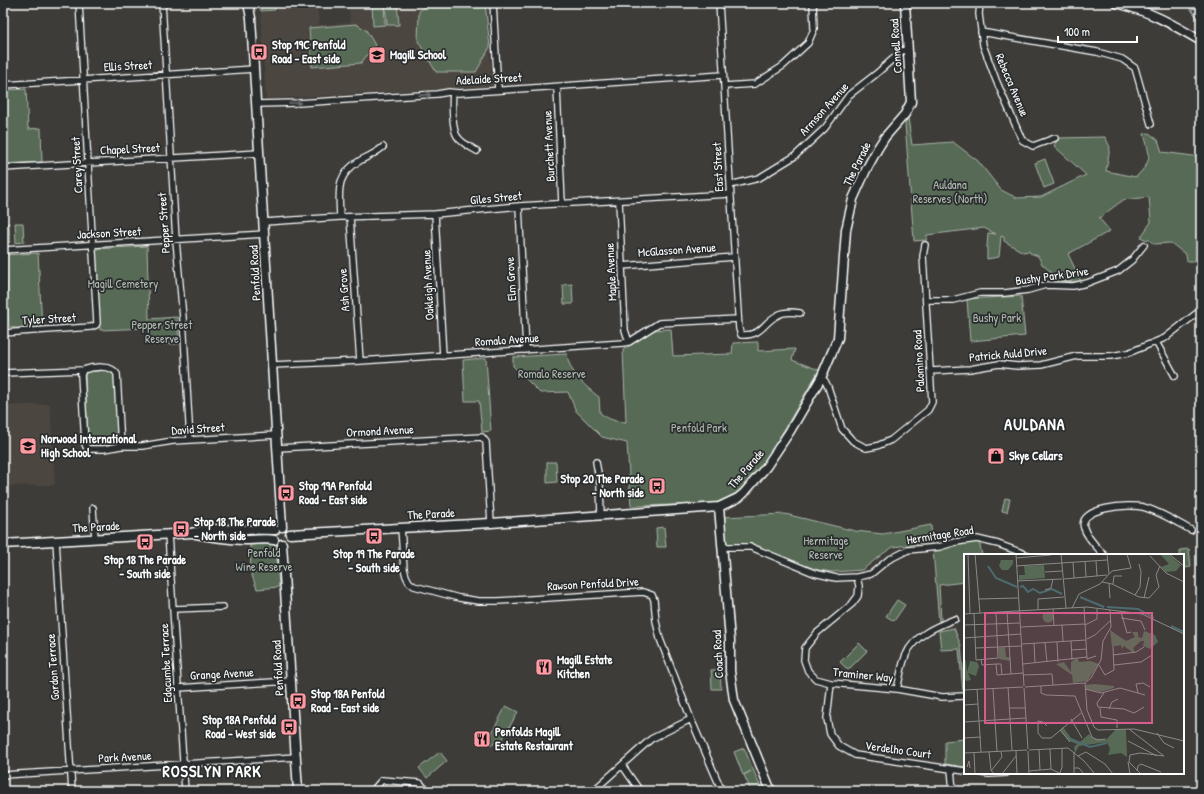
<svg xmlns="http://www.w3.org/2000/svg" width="1204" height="794" font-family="'Patrick Hand',sans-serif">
	<rect width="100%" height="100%" fill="#3e3c39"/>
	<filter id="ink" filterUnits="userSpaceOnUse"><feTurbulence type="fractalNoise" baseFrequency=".025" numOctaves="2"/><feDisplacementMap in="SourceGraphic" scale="8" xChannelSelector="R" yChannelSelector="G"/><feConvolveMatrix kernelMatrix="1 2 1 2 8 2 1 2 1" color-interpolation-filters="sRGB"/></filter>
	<g filter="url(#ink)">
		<!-- built -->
		<path fill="#4c4641" d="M276,3H317L319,25L350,23L349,3H487L492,86L266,99L261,12L277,11Z
			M50,404L55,485L3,486V406Z"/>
		<!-- green -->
		<path fill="#566a55" stroke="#aab4aa" d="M260,3H275V10L261,11Z
			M372,3H384L385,25L373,26Z
			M385,3H397L399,25H387Z
			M426,3H485L490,47L476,72H436L418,41L419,12Z
			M356,24L366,30L375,45L361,63L312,67L309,28Z
			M26,89L28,129L41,128L42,162L3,164V90Z
			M908,118L912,145L953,142L978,161L1001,190L1017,198L1041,197L1086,175L1054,146L1058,138L1105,137L1110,147L1106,171L1136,177C1153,160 1150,156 1144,134L1149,133L1158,140L1162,152L1201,157V248L1197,251L1198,261H1187L1186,255L1171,243L1154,244L1148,239L1146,240L1141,237L1151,222L1149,197L1123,200L1099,218L1110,231L1068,254L1081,281L1056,282L1051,272L1042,264L1038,256L1030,253L1029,251L1023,252L1004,241V237L1001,236L999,257L987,259V247L988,233L996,234L984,228L927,235V240L914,241L905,123Z
			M1045,159L1054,184L1044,188L1035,163Z
			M9,223L10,242L3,243V224Z
			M15,223H23L24,242L16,243Z
			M147,246L149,319L177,317L179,344L150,345L148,328L100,330L96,249Z
			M38,253L42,327L16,328L9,327L5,255Z
			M572,284L573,304H564L563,285Z
			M1021,296L1025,336L970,341L967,299Z
			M671,329L673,356L732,354L733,343L758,342V351L795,349L792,360L819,370L770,454L755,474L738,492L723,501L713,504L631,506L627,443L602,437L576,411L568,392L540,393L513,366V357L567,354C569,373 585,386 599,397L600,413C608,419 615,422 626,422L623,350L652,330Z
			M486,358L491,431L482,432L479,401H465L463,360Z
			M109,370L112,371L114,375L118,440L113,445C103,446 92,450 88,438L85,375L87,372Z
			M547,462H556L557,482L547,483Z
			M1005,498L1010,499L1007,512L1002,511Z
			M785,514L855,531L883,534L931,525L932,542L893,547L884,553L862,570L833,572L818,570L778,556L750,544L726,545L723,517Z
			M664,527L666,547H657L656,528Z
			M979,541L982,555H965V582L939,585L941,620L939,622L933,550L964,542Z
			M272,543L276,547L279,587L257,589L251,573L250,545Z
			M1189,549L1191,567L1183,568V555H1180V550Z
			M897,600L905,605L894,621L886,616Z
			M954,628L961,646L965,691H963L959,649L941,650L939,631Z
			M859,643L867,651L848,670L840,662Z
			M711,670H720L721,689H712Z
			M506,706L518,712L499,745L494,742L493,745L487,742Z
			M965,739V767L945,764V741Z
			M744,748L761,788L755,791H751L744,775L751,771L743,775L734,752Z
			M440,752L447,761L427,778L419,768Z"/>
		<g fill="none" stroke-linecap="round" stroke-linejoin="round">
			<!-- stream -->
			<path stroke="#94a6a9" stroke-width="1.5" d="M1183,3L1191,9L1201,22"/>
			<!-- street casing -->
			<g stroke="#fff" stroke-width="8">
				<path id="street" d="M162,3L176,240L183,318L190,440
					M493,3L498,90
					M719,3L739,329L741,335C763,336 762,323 778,315C785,311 793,312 800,313
					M980,3L979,14L983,45L996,80L1022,140L1033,146L1055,138
					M981,32L1097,52L1122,59L1135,68L1151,124
					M3,85L254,69
					M724,86L755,84L783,66L808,43L814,29L813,3
					M557,87L562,204
					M453,93C452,101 452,129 457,136C461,143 470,147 477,151
					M256,104L298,103L437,94L449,92L459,93L723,75
					M3,168L259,153
					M730,185L759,178L795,156L825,128L849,95L876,74L894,58L902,51L908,49
					M619,201L625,330L629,342
					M519,206L526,350
					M435,214L443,356
					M340,217C339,190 335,175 361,160C369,156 376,153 383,147
					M350,217L360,361
					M264,222L340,217L435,214L519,206L730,194
					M3,250L264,234
					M622,266L734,257
					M926,300H953L980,293H1005L1028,290L1046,285L1073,286L1087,283L1118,271L1132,260L1144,245
					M3,333L91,327L96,325L97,323L79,3
					M1156,342L1175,376
					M272,365L360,361L623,343L629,342L659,323L738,319
					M931,371L970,369L999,364L1017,366L1041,365L1077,356H1111L1128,353L1165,338L1201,310
					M3,373L83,370
					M821,378L825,381L828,387L842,429L853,441L866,448L877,446L891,440L928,410L932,402L923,256L925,245
					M121,446L117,374C112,364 92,367 83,370L81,375L85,444L87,449H104L121,446H142L173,441L276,435
					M277,448L482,437L486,442L491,523
					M596,462L600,484L601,515
					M93,508L95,539
					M401,528L404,569L406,576L409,582L414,586L459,598L479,601H498L643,592L652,595L654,600L656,621L660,639L691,719L722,791
					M168,534L185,791
					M56,541L72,791
					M723,547H751L814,573L836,578L857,577L871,574L888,560L908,550L939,547L956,542L977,539L998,544L1028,555
					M1104,555C1097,547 1087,538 1084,528C1077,507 1130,504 1143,507C1159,511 1176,522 1191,530
					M857,577L859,586L858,596L852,604L817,633L805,648L804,660L808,671L816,679L831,683L897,689L942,697L965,696
					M174,609L223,607
					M831,683L827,719L830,734L839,746L855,755L951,769L953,791
					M178,688L291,681
					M897,689C900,678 901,666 906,655C914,635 937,626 955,619
					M622,765L640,791
					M951,769L965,771
					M982,773L989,774L1006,773
					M3,775L296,757
					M375,791V788L382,780L420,783L427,791
					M593,791L651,739L691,719"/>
			</g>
			<!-- secondary casing -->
			<g stroke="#fff" stroke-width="11">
				<path id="secondary" d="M248,3L251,18L254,69L282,527
					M1116,3C1150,11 1172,24 1201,41
					M719,507L730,640V671L734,700L771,791
					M196,534C213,537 232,540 249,540C258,540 266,538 274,540
					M290,534L491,523L719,507L738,498L744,493L766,467L790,431L821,378L838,338L846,230L853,199L866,170L878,148L885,137L905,114L911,102L905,3
					M3,544L191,533L211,529L275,530
					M282,544L298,791"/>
			</g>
			<!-- street -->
			<use href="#street" stroke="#2a2d2e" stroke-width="5.5"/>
			<!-- secondary -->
			<use href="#secondary" stroke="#2a2d2e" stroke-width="8"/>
		</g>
		<!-- one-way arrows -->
		<defs><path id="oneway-shaft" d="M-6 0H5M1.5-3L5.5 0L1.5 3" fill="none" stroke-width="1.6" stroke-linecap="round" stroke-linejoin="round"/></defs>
		<g stroke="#6a6c6d">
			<use href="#oneway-shaft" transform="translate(425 95) rotate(-4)"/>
			<use href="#oneway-shaft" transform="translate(295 103) rotate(-3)"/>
		</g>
	</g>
	<!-- icons -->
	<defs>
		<g id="bus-square" transform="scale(0.9)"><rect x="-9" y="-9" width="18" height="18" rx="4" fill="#ff9aa2" stroke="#2a2d2e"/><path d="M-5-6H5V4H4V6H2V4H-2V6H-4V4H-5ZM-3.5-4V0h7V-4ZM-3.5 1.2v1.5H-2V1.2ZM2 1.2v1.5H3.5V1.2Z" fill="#111"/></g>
		<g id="school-square" transform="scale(0.9)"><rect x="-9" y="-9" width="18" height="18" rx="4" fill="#ff9aa2" stroke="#2a2d2e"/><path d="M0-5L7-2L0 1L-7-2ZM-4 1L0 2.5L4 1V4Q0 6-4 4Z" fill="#111"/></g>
		<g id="shop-square" transform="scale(0.9)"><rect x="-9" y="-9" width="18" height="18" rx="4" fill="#ff9aa2" stroke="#2a2d2e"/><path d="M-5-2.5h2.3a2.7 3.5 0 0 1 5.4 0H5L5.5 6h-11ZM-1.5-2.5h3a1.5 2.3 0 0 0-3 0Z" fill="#111"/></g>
		<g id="restaurant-square" transform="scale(0.9)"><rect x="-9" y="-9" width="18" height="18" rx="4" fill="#ff9aa2" stroke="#2a2d2e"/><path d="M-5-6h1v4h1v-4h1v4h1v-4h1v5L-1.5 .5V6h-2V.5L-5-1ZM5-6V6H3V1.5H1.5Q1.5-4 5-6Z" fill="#111"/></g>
	</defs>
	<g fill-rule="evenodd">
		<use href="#bus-square" x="259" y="52"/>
		<use href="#school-square" x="377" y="55"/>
		<use href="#school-square" x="28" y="446"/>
		<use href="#shop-square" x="996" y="456"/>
		<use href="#bus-square" x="657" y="486"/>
		<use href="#bus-square" x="286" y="493"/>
		<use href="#bus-square" x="181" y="529"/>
		<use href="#bus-square" x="374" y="536"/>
		<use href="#bus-square" x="145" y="542"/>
		<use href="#restaurant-square" x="544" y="667"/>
		<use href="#bus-square" x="298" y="701"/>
		<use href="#bus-square" x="289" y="727"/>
		<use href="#restaurant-square" x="482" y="739"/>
	</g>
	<g text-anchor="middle" stroke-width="3.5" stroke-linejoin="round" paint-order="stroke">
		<!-- poi labels -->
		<g font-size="12" font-weight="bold" fill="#fff" stroke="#2a2d2e" text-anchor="start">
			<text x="272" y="49">Stop 19C Penfold<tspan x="272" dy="14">Road - East side</tspan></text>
			<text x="390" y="59">Magill School</text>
			<text x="41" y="443">Norwood International<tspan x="41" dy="14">High School</tspan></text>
			<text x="1009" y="460">Skye Cellars</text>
			<text x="644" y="483" text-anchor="end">Stop 20 The Parade<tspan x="644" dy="14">- North side</tspan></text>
			<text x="299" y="490">Stop 19A Penfold<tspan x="299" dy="14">Road - East side</tspan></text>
			<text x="194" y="526">Stop 18 The Parade<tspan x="194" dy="14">- North side</tspan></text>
			<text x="374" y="558" text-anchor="middle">Stop 19 The Parade<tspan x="374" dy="14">- South side</tspan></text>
			<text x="145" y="564" text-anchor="middle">Stop 18 The Parade<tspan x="145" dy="14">- South side</tspan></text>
			<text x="557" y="664">Magill Estate<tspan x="557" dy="14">Kitchen</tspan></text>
			<text x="311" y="698">Stop 18A Penfold<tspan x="311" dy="14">Road - East side</tspan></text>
			<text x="276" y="724" text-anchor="end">Stop 18A Penfold<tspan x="276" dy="14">Road - West side</tspan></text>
			<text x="495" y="736">Penfolds Magill<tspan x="495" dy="14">Estate Restaurant</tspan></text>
		</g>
		<!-- street labels -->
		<g font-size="12" fill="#fff" stroke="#2a2d2e">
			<text transform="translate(896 46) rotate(-94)" y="4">Connell Road</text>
			<text transform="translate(128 66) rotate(-3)" y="4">Ellis Street</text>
			<text transform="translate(489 79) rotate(-3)" y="4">Adelaide Street</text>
			<text transform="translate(1012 85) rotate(67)" y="4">Rebecca Avenue</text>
			<text transform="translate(824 109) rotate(-48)" y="4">Armson Avenue</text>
			<text transform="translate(549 146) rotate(-93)" y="4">Burchett Avenue</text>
			<text transform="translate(130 149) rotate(-3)" y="4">Chapel Street</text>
			<text transform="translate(857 164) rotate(-64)" y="4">The Parade</text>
			<text transform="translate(77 165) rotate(-93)" y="4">Carey Street</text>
			<text transform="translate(718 167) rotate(-93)" y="4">East Street</text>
			<text transform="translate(496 198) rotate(-5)" y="4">Giles Street</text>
			<text transform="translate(164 223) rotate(-94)" y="4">Pepper Street</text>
			<text transform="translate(109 233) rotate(-3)" y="4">Jackson Street</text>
			<text transform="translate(677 250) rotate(-4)" y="4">McGlasson Avenue</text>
			<text transform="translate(611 272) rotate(-93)" y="4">Maple Avenue</text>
			<text transform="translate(255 273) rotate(-93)" y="4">Penfold Road</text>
			<text transform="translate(1052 276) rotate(-8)" y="4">Bushy Park Drive</text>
			<text transform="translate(511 279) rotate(-93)" y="4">Elm Grove</text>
			<text transform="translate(428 285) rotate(-93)" y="4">Oakleigh Avenue</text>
			<text transform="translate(344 290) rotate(-94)" y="4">Ash Grove</text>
			<text transform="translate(49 319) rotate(-3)" y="4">Tyler Street</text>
			<text transform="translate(507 340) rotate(-4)" y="4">Romalo Avenue</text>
			<text transform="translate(1008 354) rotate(-5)" y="4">Patrick Auld Drive</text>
			<text transform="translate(919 361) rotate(-93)" y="4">Palomino Road</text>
			<text transform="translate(198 429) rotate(-4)" y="4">David Street</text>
			<text transform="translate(380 431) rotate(-3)" y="4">Ormond Avenue</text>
			<text transform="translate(746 469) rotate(-49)" y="4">The Parade</text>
			<text transform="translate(431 514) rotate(-3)" y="4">The Parade</text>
			<text transform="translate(96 527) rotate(-3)" y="4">The Parade</text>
			<text transform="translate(940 535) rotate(-9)" y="4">Hermitage Road</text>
			<text transform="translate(593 584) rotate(-3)" y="4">Rawson Penfold Drive</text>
			<text transform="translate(718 654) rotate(-93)" y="4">Coach Road</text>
			<text transform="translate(166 663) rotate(-93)" y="4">Edgcumbe Terrace</text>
			<text transform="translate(53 667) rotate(-94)" y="4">Gordon Terrace</text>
			<text transform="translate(278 668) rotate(-93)" y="4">Penfold Road</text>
			<text transform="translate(222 674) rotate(-3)" y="4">Grange Avenue</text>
			<text transform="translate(863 675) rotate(6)" y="4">Traminer Way</text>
			<text transform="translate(898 750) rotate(8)" y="4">Verdelho Court</text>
			<text transform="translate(125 757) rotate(-3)" y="4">Park Avenue</text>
		</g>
		<!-- park labels -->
		<g font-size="12" fill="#b3bcb2" stroke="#2a2d2e">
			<text x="950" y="189">Auldana<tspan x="950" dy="14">Reserves (North)</tspan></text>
			<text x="123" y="288">Magill Cemetery</text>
			<text x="997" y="322">Bushy Park</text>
			<text x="162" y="329">Pepper Street<tspan x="162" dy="14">Reserve</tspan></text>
			<text x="552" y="378">Romalo Reserve</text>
			<text x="699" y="432">Penfold Park</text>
			<text x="826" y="545">Hermitage<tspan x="826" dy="14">Reserve</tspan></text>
			<text x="264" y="557">Penfold<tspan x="264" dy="14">Wine Reserve</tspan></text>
		</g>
		<!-- district labels -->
		<g font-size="16" font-weight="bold" letter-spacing="1" fill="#fff" stroke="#2a2d2e">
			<text x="1035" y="430">AULDANA</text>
			<text x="212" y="777">ROSSLYN PARK</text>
		</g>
	</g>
	<!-- overview -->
	<g transform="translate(964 554)">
		<rect width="220" height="220" fill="#3e3c39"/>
		<path d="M196,0H204L217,11L212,17L202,18L197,13L205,10ZM37,6H49V10L44,16H38L35,12ZM80,11L81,24L55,26V21H61L60,12ZM78.5 63a5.5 5.5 0 1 1 11 0a5.5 5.5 0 1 1-11 0ZM146,76L162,87L171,83L168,78H174V83L178,84L180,77L191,81L194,88L186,95L179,92L180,87H177L169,94L171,98H168L160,92L158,95L157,91L148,93ZM41,93L42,103H46V107L35,105L34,94ZM111,105H114L115,108L126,107L135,110L123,127L109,129L108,121L92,110L100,108L107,118V108ZM2,106L3,118L6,107L13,108L15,112L12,122L4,119L7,126L2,127L0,122V107ZM130,130L150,132V134L136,138L122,135L121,131ZM99,173L107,184L116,188L125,180L129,184L142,186L152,175H162L163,203L157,199L144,201L146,195L143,188L115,192L111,199L110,193L113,190L105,187L96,176Z" fill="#566a55"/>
		<path fill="none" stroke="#4d6b70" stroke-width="2" d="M24,12L32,24L53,33M56,33L59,32L64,38L69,35L76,39L88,35L98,40M116,43L140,53M143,53L174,55L190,64M207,72L220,78M104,184L126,193L143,189"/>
		<path fill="none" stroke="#8b8a88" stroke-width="1" d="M4,0L6,60M11,0L16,59M52,0L60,132M97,0L102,54M143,0L145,20M205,0L220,12M186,2L202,19L220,28M52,4L87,1M121,7L122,23M132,7L133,22M109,8L110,24M52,12L143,6M81,18L98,17M100,25L143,21M53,27L98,25M138,28L148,30L175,43L185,44L195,33L192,21L196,12M145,30L146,44M149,30L150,22H158M81,36L87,34L89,25M171,41L176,33L177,18L175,10M180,44L185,23M14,45L54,44M120,53L123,105L132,102M108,54L115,40L136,30L148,17L167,14L163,0M89,55L90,72M74,56V45L100,43M146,56L147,73L139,87L137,106L127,124L121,129L123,156L130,173L134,176L170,175L220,187M43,58L47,120M157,58L163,79L167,78M0,60L123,53L178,60L220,80M10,60L12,106L34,104L32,58M157,64L177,67L181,76M0,71L56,69M98,71L99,87M121,71L133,65V55M57,73L121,70M0,84L57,80M123,85L131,81L147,66M107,87L108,106M93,88L94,108M70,89L71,109M81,89L83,108M58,90L122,86M12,94L57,92M107,96L123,95M149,101L172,98L180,93M17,105L18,111L32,110M59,110L123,103M135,111L141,121L150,116L149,93M150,111L177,108L188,101M38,121L37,110H32L33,121L59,119M59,121L88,120L89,131M77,132V139L82,141L111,142L128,183L133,186L142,185M44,133L48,196M61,133L121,129M60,134L64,195M13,135L17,198M29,135L33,198M121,135L137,139L156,134L181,141M0,136L59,133M140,139L133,149L134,153L160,155L170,159L180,153M174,139L172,130L179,129L186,133M0,151L14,150M46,154H61M136,154L137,163L153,166V174M145,155L148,148L154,145M107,165L118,184M0,168L62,164M165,175L200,202L176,199L166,201L165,208L177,220M96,176L106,188M74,179L78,184H87L117,159M74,179V167L79,168L83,172M193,179L200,189L210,194M0,184L17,183M164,187L193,202M75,195L76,216M86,195L87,215M65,196L104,194L120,207L131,220M52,197L53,220M64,197L65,220M25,198L27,216L30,220M0,199L63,196M10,199L11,220M114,202L122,198L141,210L149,220M164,208L166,220M3,213L5,207L6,214M110,214H115L120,220M27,217L38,203L37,198M65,217L87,215L97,220M173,217L174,212L177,210L197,218M96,219L98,213V194M38,220L52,202M110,220V198"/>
		<path fill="#d45d8c" fill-opacity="0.15" stroke="#d45d8c" stroke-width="2" d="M21,59H188V169H21Z"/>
		<rect width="220" height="220" fill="none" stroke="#fff" stroke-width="2"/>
	</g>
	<!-- margin -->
	<rect width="1204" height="794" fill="none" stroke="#2a2d2e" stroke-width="16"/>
	<rect x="8" y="8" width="1188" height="778" fill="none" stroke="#fff" stroke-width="1.5" filter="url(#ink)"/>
	<!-- scale -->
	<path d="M1058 36v6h79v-6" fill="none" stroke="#ffffff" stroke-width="2"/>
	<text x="1064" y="36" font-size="12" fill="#ffffff" stroke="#2a2d2e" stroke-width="3" paint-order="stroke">100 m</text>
</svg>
